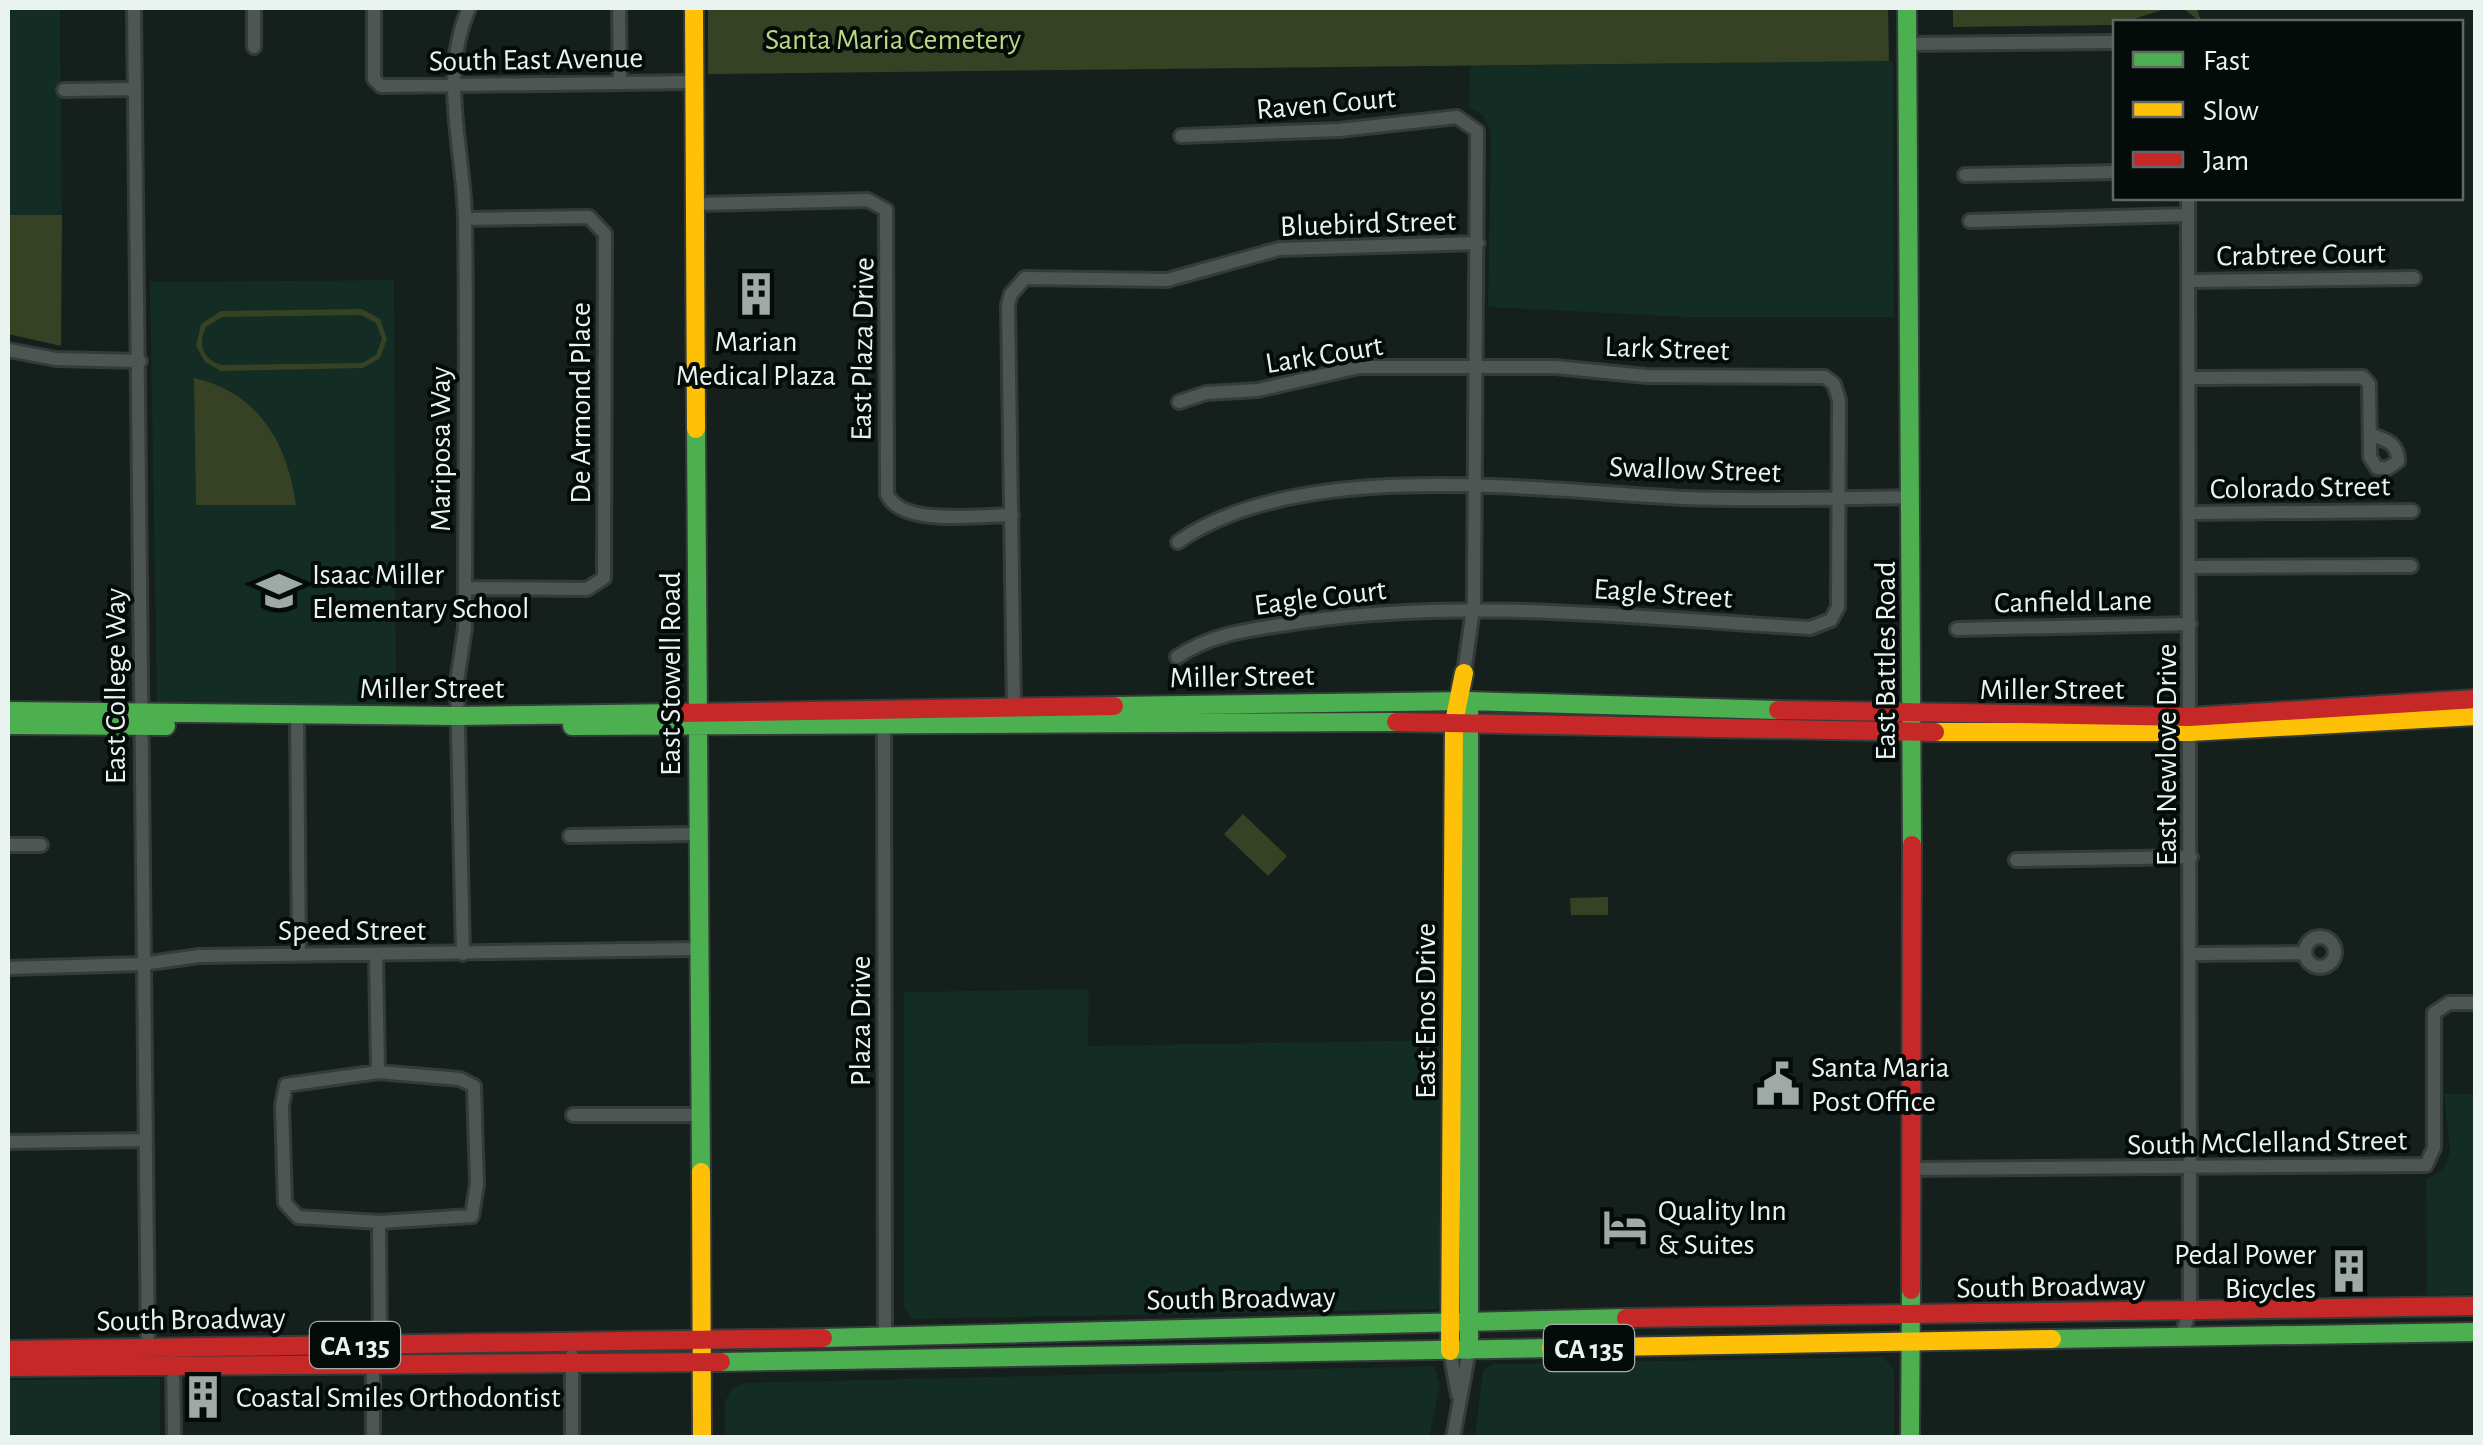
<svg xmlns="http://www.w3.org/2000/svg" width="2483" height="1445" font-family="'Alegreya Sans',sans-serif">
	<rect width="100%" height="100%" fill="#151f1c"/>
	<!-- built -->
	<path fill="#132c24" d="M8,8H60L62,215H8Z
		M1893,61L1894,317H1684L1488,307L1491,132L1483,115L1469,107L1470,66Z
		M394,280L396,707H157L150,282Z
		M1089,989L1088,1046L1440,1040L1442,1296L1437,1309L911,1319L904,1306V992Z
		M2444,1094H2475V1294L2427,1295L2426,1180L2444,1169L2450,1151Z
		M1883,1357L1894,1369V1437H1475L1483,1370L1493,1364Z
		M1434,1366L1440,1385L1429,1437H725V1402L732,1388L746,1383Z
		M160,1378V1437H8V1380Z"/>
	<!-- green -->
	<path fill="#364223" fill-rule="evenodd" d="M708,8H1888L1889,61L708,74Z
		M1953,8H2197L2201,22L2185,10L2165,9L2115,25L1953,27Z
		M8,215H62L61,346L8,334Z
		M362,309L380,319L387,339L380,358L363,368L221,371L205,362L196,346L201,324L221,311ZM361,315L376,323L382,339L376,355L362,363L222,365C203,360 197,344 206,327L222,317Z
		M194,378C259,393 287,442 296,505H196Z
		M1243,814L1287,856L1268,876L1224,834Z
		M1608,897V915H1571L1570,898Z"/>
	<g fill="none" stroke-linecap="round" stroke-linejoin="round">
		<!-- street casing -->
		<g stroke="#343b38" stroke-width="18">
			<path id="street" d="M134,8L148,1351
				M254,8V47
				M374,8V79L381,86L694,82
				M619,8L620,82
				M1907,44L2116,42
				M64,90L135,89
				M1181,136L1339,130L1457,117L1477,131L1474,602L1464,673
				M1965,175L2116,172
				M697,204L868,200L886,210L887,494C901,527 980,515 1012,515
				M465,219L589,217L605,234L604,578L587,589L465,588
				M1970,221L2188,215
				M2189,281L2414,278
				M8,350L56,359L140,361
				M2189,378L2363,377L2369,384L2370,457L2377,468H2388L2398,461C2398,443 2386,440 2372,435
				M2190,513L2412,511
				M1178,542C1300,456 1542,491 1684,498C1760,501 1836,498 1912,497
				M2190,567L2411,566
				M1957,629L2190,624
				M1177,657C1214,632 1256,629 1300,622C1470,597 1640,618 1810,628L1831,620L1838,607L1839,400L1834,384L1825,377L1646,376L1555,367H1359L1258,390L1206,393L1179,402
				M1014,712L1008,305L1011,294L1025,278L1167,280L1279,249L1478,243
				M297,715L299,955
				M884,717L885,1335
				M570,836L697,834
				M8,845H41
				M2016,860L2191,857
				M2305 952a15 15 0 1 1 30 0a15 15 0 1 1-30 0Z
				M463,954L457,682L465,628C465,491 467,354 465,217C463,144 439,77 469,8
				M2191,954L2305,953
				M376,956L378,1072
				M8,968L142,964L199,956L697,949
				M378,1072L460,1079L474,1086L477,1184L472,1216L379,1222L298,1217L285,1203L282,1106L286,1085Z
				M573,1115H700
				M8,1142L146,1140
				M1910,1169L2426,1165L2434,1148V1013L2449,1003H2476
				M2181,1337L2190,1311L2188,198
				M1450,1351L1458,1395
				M572,1355V1438
				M173,1360L174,1438
				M373,1438V1361L380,1344L379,1222
				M1453,1438L1469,1350"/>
		</g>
		<!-- fast casing -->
		<g stroke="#343b38" stroke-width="22">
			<path id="fast" d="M1907,8L1912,845
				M696,429L701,1172
				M1114,706L1468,701L1778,710
				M8,711L458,716L680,713
				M1469,711V1350
				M8,725L166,726
				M572,726L1396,722
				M823,1338L1626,1318
				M2052,1339L2476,1332
				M721,1362L1551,1348
				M1910,1438L1911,1290"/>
		</g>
		<!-- slow casing -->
		<g stroke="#343b38" stroke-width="22">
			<path id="slow" d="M694,8L696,429
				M1935,732H2190L2476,716
				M701,1172L702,1438
				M1551,1348L2052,1339
				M1450,1351L1454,722L1464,673"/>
		</g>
		<!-- jam casing -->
		<g stroke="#343b38" stroke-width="22">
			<path id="jam" d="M1778,710L2190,717L2476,699
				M680,713L1114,706
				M1396,722L1935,732
				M1911,1290L1912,845
				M1626,1318L2476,1306
				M8,1350L823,1338
				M8,1367L721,1362"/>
		</g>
		<!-- street -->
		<use href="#street" stroke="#4e5653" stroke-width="12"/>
		<!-- fast -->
		<use href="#fast" stroke="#4caf50" stroke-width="18"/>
		<!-- slow -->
		<use href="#slow" stroke="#ffc107" stroke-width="18"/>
		<!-- jam -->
		<use href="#jam" stroke="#c62828" stroke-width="18"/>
	</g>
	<!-- icons -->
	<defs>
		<g id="building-bare" transform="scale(3.45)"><path d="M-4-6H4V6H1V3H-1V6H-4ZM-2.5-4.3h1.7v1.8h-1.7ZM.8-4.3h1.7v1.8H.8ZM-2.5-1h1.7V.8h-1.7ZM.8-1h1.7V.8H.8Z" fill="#9fa9a6" stroke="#040b08" stroke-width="2.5" paint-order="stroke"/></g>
		<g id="school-bare" transform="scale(3.45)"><path d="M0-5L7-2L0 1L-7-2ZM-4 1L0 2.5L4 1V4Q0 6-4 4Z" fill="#9fa9a6" stroke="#040b08" stroke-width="2.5" paint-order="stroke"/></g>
		<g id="civic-bare" transform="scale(3.45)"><path d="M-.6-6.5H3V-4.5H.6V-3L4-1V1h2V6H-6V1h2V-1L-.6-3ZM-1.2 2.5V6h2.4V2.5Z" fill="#9fa9a6" stroke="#040b08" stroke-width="2.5" paint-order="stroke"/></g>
		<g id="hotel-bare" transform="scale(3.45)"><path d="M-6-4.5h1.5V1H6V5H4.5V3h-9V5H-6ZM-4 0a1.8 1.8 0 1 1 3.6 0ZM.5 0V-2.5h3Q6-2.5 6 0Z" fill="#9fa9a6" stroke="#040b08" stroke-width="2.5" paint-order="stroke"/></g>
	</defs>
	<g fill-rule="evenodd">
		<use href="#building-bare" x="756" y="294"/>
		<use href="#school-bare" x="279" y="591"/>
		<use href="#civic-bare" x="1778" y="1084"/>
		<use href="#hotel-bare" x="1625" y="1227"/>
		<use href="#building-bare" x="2349" y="1271"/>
		<use href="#building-bare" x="203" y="1397"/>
	</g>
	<g text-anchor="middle" stroke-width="8" stroke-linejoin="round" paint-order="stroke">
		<!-- shield labels -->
		<g fill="#040b08" stroke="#a4aeaa" stroke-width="2.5">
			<rect x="310" y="1322" width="90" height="46" rx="8"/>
			<rect x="1544" y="1325" width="90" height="46" rx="8"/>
		</g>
		<g font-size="28" font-weight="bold" fill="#e9f4f0">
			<text x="355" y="1355">CA 135</text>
			<text x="1589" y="1358">CA 135</text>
		</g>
		<!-- park labels -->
		<g font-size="30" fill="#bad884" stroke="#040b08">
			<text x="893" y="49">Santa Maria Cemetery</text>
		</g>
		<!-- street labels -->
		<g font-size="30" fill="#e9f4f0" stroke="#040b08">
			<text transform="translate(536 59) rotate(-1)" y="10">South East Avenue</text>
			<text transform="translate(1326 103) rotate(-5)" y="10">Raven Court</text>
			<text transform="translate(1368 223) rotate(-2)" y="10">Bluebird Street</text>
			<text transform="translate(2301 254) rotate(-1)" y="10">Crabtree Court</text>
			<text transform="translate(1667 348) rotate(2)" y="10">Lark Street</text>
			<text transform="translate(862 349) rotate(-89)" y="10">East Plaza Drive</text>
			<text transform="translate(1324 354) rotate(-9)" y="10">Lark Court</text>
			<text transform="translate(580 403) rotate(-90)" y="10">De Armond Place</text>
			<text transform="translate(440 449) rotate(-90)" y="10">Mariposa Way</text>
			<text transform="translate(1695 469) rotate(2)" y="10">Swallow Street</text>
			<text transform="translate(2300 487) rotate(-1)" y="10">Colorado Street</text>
			<text transform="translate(1663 593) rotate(4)" y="10">Eagle Street</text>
			<text transform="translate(1320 597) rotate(-7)" y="10">Eagle Court</text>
			<text transform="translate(2073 601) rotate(-1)" y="10">Canfield Lane</text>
			<text transform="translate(1885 661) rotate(-90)" y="10">East Battles Road</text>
			<text transform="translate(670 674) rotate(-90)" y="10">East Stowell Road</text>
			<text transform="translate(1242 676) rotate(-1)" y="10">Miller Street</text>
			<text transform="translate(115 686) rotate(-90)" y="10">East College Way</text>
			<text x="432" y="698">Miller Street</text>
			<text x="2052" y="699">Miller Street</text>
			<text transform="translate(2166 755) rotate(-90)" y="10">East Newlove Drive</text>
			<text x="352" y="940">Speed Street</text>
			<text transform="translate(1425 1011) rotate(-90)" y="10">East Enos Drive</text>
			<text transform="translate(860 1021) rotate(-90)" y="10">Plaza Drive</text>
			<text transform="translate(2267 1142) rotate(-1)" y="10">South McClelland Street</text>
			<text transform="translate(2051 1286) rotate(-1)" y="10">South Broadway</text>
			<text transform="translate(1241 1298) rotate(-1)" y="10">South Broadway</text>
			<text transform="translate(191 1319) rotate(-1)" y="10">South Broadway</text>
		</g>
		<!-- poi labels -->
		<g font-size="30" fill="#e9f4f0" stroke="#040b08" text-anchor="start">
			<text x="756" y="351" text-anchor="middle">Marian<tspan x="756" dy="34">Medical Plaza</tspan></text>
			<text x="312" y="584">Isaac Miller<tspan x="312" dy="34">Elementary School</tspan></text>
			<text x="1811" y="1077">Santa Maria<tspan x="1811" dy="34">Post Office</tspan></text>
			<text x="1658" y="1220">Quality Inn<tspan x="1658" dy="34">&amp; Suites</tspan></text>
			<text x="2316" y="1264" text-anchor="end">Pedal Power<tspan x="2316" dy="34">Bicycles</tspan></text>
			<text x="236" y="1407">Coastal Smiles Orthodontist</text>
		</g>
	</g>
	<!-- border -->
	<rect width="2483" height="1445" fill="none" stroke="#e9f4f0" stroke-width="20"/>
	<!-- legend -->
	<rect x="2113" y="20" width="350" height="180" fill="#040b08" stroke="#606865" stroke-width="2.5"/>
	<rect x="2133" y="52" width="50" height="15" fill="#4caf50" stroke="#606865" stroke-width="2.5"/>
	<text x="2203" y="70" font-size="30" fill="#e9f4f0">Fast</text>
	<rect x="2133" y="102" width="50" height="15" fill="#ffc107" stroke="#606865" stroke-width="2.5"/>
	<text x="2203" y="120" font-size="30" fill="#e9f4f0">Slow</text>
	<rect x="2133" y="152" width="50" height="15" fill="#c62828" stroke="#606865" stroke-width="2.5"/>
	<text x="2203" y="170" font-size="30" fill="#e9f4f0">Jam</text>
</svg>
